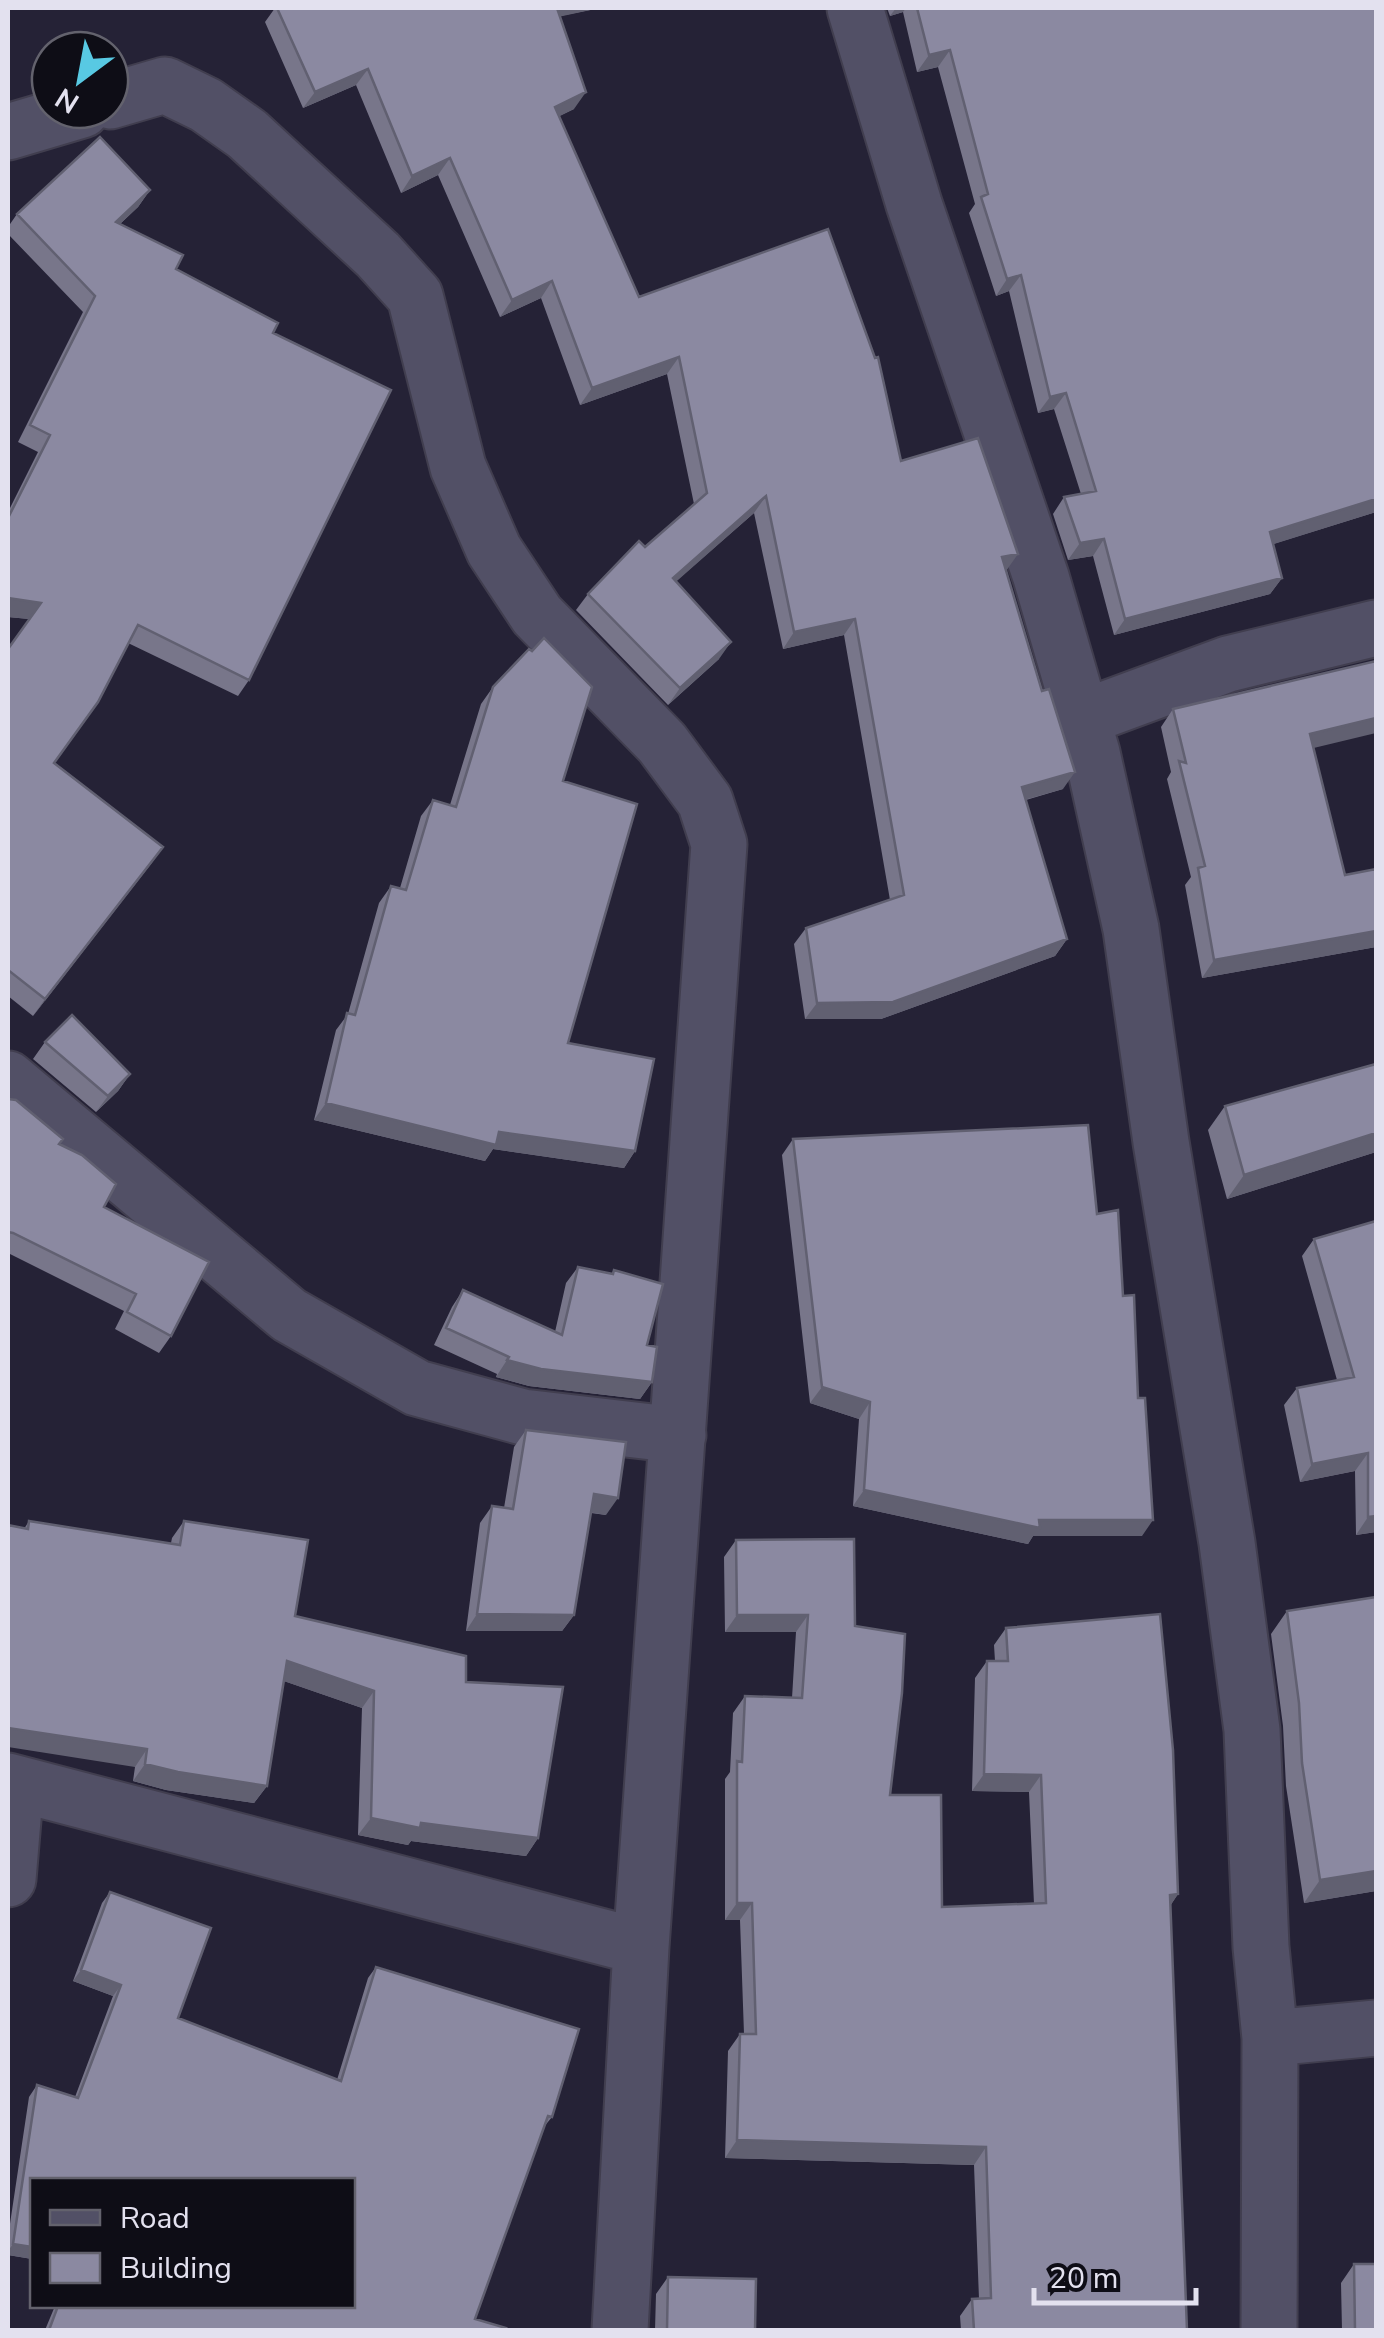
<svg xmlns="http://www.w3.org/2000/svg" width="1384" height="2338" font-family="'Nunito Sans',sans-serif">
	<rect width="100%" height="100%" fill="#252236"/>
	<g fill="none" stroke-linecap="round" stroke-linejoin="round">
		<!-- minor casing -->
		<g stroke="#413e4f" stroke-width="59">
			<path id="minor" d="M855,8L914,204L1041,577L1092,753L1131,929L1161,1142L1227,1543L1252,1730L1261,1947L1270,2038L1269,2330
				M110,101L165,85L206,105L247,134L378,255L415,296L458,467L494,550L537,615L662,743L705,801L719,844L641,1947L620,2330
				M8,132L82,110
				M1082,718L1228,664L1376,628
				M8,1079L289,1315L417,1388L523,1417L678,1435
				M8,1781L641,1947
				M8,1879L16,1784
				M1270,2038L1376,2028"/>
		</g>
		<!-- minor -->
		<use href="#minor" stroke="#525066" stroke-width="55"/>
	</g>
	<!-- wall -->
	<path fill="#78768a" d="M275,8H600L560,16L574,109L559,116L639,297L901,461L1006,570L1063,789L1026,800L1067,939L1055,956L881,1019H805L794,944L806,928L890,900L844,635L783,649L754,513L676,581L719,659L668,705L576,610L588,594L645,547L694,504L667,374L580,405L541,298L500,317L438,175L401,193L356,85L303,108L265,22Z
		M887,8H1376V512L1273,544L1282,578L1270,594L1114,635L1093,556L1068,560L1053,514L1064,497L1081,494L1054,409L1038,413L1009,291L996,296L969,213L975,204L938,67L917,72L903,12L890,16Z
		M150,190L138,207L120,224L176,269L273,333L249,680L238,696L128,643L54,763L163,847L33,1016L8,996V649L29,619L8,617V512L38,452L18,442L83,312L8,234V227L17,214Z
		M493,687L563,781L568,1043L635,1151L624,1168L493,1149L485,1161L314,1120L336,1030L348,1014L379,903L391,886L400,888L421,816L433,800L450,805L481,704Z
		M1173,709L1313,748L1345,875L1376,869V947L1202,978L1185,885L1191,877L1167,779L1171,772L1161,727Z
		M45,1042L130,1074L118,1091L96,1112L33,1059Z
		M1376,1064V1152L1227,1199L1208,1130L1225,1106Z
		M8,1099L60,1144L104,1207L171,1336L159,1353L115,1329L124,1311L8,1253Z
		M793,1139L1123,1296L1142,1536H1033L1028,1544L853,1506L859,1419L810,1403L782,1155Z
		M1376,1221V1532L1356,1535L1355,1471L1300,1482L1284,1405L1297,1388L1337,1380L1302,1256L1314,1239Z
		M578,1267L611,1274L614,1270L647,1345L652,1382L640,1399L529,1386L496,1377L497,1374L434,1345L452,1307L463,1290L555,1332L566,1283Z
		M526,1430L606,1515L591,1513L574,1615L562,1631H466L480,1523L492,1506L504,1508L514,1447Z
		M29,1521L171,1543L172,1538L184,1521L295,1616L466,1682L538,1838L526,1856L411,1841L408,1845L358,1835L362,1708L284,1681L267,1786L254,1803L166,1790L133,1781L135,1767L24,1529Z
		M736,1540L855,1626L890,1795L942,1907L1034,1904L1029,1792L972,1791L975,1678L987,1661H995L994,1645L1006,1628L1178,1894L1170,1906L1187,2330H961L960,2316L972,2299H979L974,2165L725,2158L728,2051L740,2034H744L740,1920H725V1779L730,1772L733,1713L745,1696L792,1698L796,1632H725L724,1557Z
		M1376,1597V1891L1304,1903L1286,1786L1283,1726L1271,1634L1287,1611Z
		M110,1892L178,2018L337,2080L368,1978L376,1967L552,2117L543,2128L475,2319L505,2330H45L55,2306H352L32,2180V2259L8,2255V2237L29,2097L37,2085L75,2097L113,1996L73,1981L102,1903Z
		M1354,2264L1376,2330H1342L1341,2283Z
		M668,2277L755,2330H655L656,2294Z"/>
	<!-- shaded-wall -->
	<path fill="#616071" d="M553,8H600L544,20Z
		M896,8H906L903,12L890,16Z
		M950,50L938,67L917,72L929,55Z
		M368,69L356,85L303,108L315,92Z
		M586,92L574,109L544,124L555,107Z
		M450,158L438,175L401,193L412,176Z
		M150,190L138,207L105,238L116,222Z
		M1021,275L1009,291L996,296L1007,279Z
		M552,281L541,298L500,317L512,300Z
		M679,357L667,374L580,405L592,388Z
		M1066,393L1054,409L1038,413L1050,397Z
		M766,496L754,513L661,595L673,578Z
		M1376,499V512L1258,549L1270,532Z
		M1104,539L1093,556L1068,560L1080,543Z
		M1018,554L1006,571L1002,557Z
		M1282,578L1270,594L1114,635L1125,619Z
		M8,598L41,603L29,619L8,617Z
		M855,619L844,635L783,649L794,632Z
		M731,642L719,659L668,705L680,688Z
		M1376,718V733L1297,752L1310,734Z
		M1075,772L1063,789L1010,804L1022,787Z
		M163,847L151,864L33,1016L45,999Z
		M1376,931V947L1202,978L1214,960Z
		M1067,939L1055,956L881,1019H805L817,1003Z
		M130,1074L118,1091L96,1112L108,1096Z
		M326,1103L635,1151L624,1168L493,1149L485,1161L314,1120Z
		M1376,1133V1152L1227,1199L1244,1175Z
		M507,1360L652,1382L640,1399L529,1386L496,1377Z
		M822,1387L870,1402L859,1419L810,1403Z
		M1368,1453L1355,1471L1300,1482L1312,1464Z
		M864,1490L1153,1520L1142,1536H1033L1028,1544L853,1506Z
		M594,1494L618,1498L606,1515L582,1511Z
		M1376,1516V1532L1356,1535L1368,1517Z
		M477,1614L574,1615L562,1631H466Z
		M737,1615H808L796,1632H725Z
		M287,1661L374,1691L362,1708L275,1678Z
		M8,1728L147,1749L135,1767L8,1747Z
		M145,1764L267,1786L254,1803L166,1790L133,1781Z
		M984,1774L1041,1775L1029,1792L972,1791Z
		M371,1818L421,1823L538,1838L526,1856L411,1841L408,1845L358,1835Z
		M1376,1871V1891L1304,1903L1320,1880Z
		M1178,1894L1166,1912L1170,1895Z
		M737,1903H752L740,1920H725Z
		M81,1970L121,1985L113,1996L73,1981Z
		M737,2140L986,2147L974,2165L725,2158Z
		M13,2244L32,2247V2259L8,2255V2251Z"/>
	<!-- building -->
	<path fill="#8b89a1" stroke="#616071" stroke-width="2.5" d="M277,8H557L586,92L555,107L639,297L828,229L875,358L878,357L901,461L978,438L1018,554L1002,557L1042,691L1049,689L1075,772L1022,787L1067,939L893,1002L817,1003L806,928L904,895L855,619L794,632L766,496L673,578L731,642L680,688L588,594L639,541L645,547L707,493L679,357L592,388L552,281L512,300L450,158L412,176L368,69L315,92Z
		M917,8H1376V499L1270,532L1282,578L1125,619L1104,539L1080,543L1064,497L1096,491L1066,393L1050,397L1021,275L1007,279L981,197L988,194L950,50L929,55Z
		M100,137L150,190L116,222L183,255L176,269L278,323L273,333L391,390L249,680L138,625L98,702L54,763L163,847L45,999L8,970V649L41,603L8,598V518L50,435L30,425L95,296L17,214Z
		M544,638L592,687L563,781L637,804L568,1043L654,1059L635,1151L499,1132L496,1145L326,1103L347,1013L355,1015L391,886L406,890L433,800L456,807L493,687L529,649L532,651Z
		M1376,661V718L1310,734L1345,875L1376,869V931L1214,960L1198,868L1205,866L1179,761L1186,763L1173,709Z
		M72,1015L130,1074L108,1096L45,1042Z
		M1376,1064V1133L1244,1175L1225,1106Z
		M8,1099L16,1100L63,1139L59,1144L82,1155L116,1184L104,1207L209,1262L171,1336L127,1312L136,1294L13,1233L8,1232Z
		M1088,1125L1097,1214L1118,1210L1123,1296L1134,1295L1138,1398H1145L1153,1520H1039L1040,1528L864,1490L870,1402L822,1387L793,1139Z
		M1376,1221V1516L1368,1517V1453L1312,1464L1297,1388L1354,1377L1314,1239Z
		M578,1267L613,1274L614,1270L663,1284L647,1345L657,1347L652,1382L541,1369L507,1360L509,1357L446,1328L463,1290L562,1335Z
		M526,1430L626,1442L618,1498L594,1494L574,1615L477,1614L492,1506L513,1509Z
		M29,1521L180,1545L184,1521L308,1540L295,1616L466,1656V1682L563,1687L538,1838L421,1823L420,1828L371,1818L374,1691L287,1661L267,1786L178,1772L145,1764L147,1749L8,1728V1525L28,1529Z
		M854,1539L855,1626L905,1634L902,1693L890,1795H941L942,1907L1046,1903L1041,1775L984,1774L987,1661H1008L1006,1628L1160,1614L1173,1750L1178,1894L1170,1895L1187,2330H974L972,2299L991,2298L986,2147L737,2140L740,2034H756L752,1903H737V1761L742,1762L745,1696L802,1698L808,1615H737L736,1540Z
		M1376,1597V1871L1320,1880L1302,1763L1299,1703L1287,1611Z
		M110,1892L211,1928L178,2018L341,2081L376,1967L579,2029L552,2117L548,2116L475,2319L506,2328L505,2330H49L58,2306H352V2180H32V2247L13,2244L37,2085L78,2098L121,1985L81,1970Z
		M1354,2264H1376V2330H1355Z
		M668,2277L756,2279L755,2330H667Z"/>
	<!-- border -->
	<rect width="1384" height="2338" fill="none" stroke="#e3e1ef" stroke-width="20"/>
	<!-- legend -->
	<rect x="30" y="2178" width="325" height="130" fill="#0e0d16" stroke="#63626d" stroke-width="2.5"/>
	<rect x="50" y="2210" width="50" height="15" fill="#525066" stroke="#63626d" stroke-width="2.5"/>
	<text x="120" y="2228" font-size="30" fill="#e3e1ef">Road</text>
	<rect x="50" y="2253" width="50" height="30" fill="#8b89a1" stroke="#63626d" stroke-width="2.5"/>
	<text x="120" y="2278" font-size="30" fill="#e3e1ef">Building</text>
	<!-- north arrow -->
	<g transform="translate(80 80) rotate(212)"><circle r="48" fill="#0e0d16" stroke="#63626d" stroke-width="2.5"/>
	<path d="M0-8L18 38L0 25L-18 38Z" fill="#58c9e3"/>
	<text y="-15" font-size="28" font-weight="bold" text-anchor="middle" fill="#e3e1ef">N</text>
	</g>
	<!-- scale -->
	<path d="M1034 2288v15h162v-15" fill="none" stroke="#e3e1ef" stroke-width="5"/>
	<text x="1049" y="2288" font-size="30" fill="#e3e1ef" stroke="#0e0d16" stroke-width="8" paint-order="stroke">20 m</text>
</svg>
